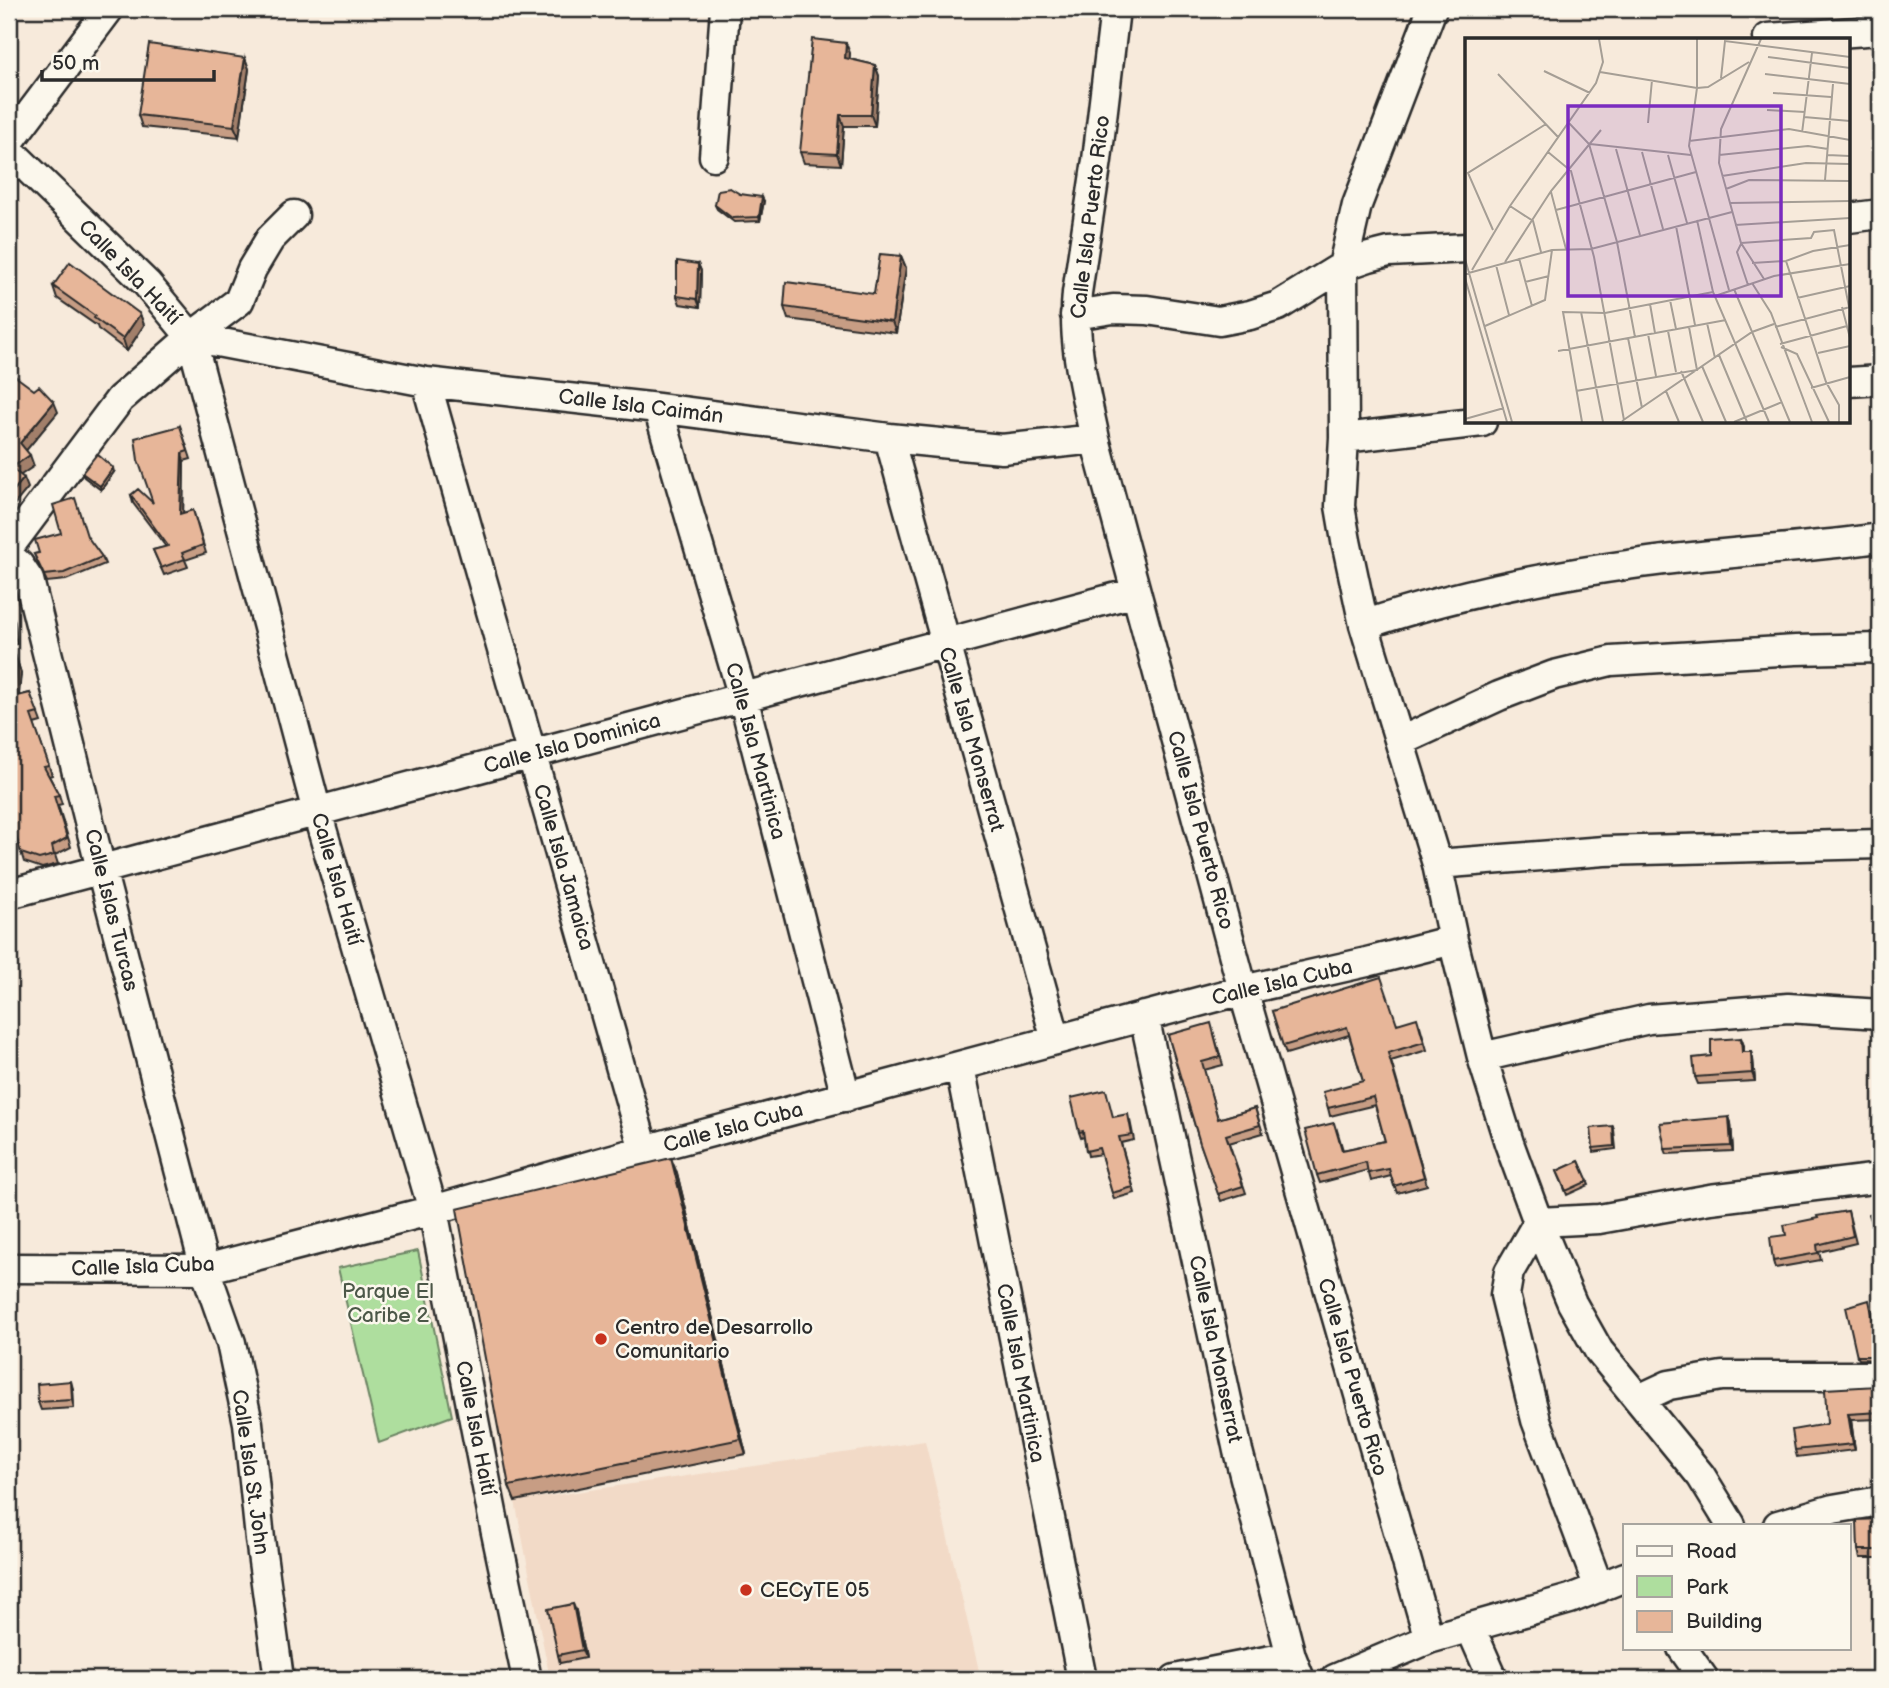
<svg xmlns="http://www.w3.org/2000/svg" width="1889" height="1688" font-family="'Balsamiq Sans',sans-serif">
	<rect width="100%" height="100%" fill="#f7eadb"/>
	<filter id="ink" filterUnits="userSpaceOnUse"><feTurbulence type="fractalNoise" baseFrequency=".0143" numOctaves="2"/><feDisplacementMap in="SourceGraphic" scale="14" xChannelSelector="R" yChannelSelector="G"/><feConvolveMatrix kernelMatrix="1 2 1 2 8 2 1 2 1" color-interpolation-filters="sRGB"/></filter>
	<g filter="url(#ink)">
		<!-- built -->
		<path fill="#f2dac7" d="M925,1441L981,1679H550L515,1501Z"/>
		<!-- green -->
		<path fill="#aede9e" stroke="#6c8464" stroke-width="2" d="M418,1251L452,1416L379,1443L338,1268Z"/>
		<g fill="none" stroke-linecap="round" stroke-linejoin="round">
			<!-- minor casing -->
			<g stroke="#2b2b2b" stroke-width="33">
				<path id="minor" d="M1115,9L1097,160L1077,293C1072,343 1085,391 1095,439L1243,990L1429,1639
					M1432,9L1357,205L1343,266L1344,438L1340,506L1346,541L1364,625L1437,864L1453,940L1482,1057L1509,1143L1538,1222L1572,1303L1599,1351L1701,1476L1731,1525
					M1768,38L1880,30
					M9,142L109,9
					M9,150L147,284L191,337L317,812L433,1210L495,1528L527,1679
					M714,156L725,9
					M1849,218L1880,214
					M1075,315L1113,309L1147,310L1219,321L1250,315L1278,306L1343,266L1369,257L1389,252L1467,248
					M191,337L426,382L658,408L889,438L1002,449L1095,439
					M426,382L644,1150
					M1849,382L1880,380
					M658,408L743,697L846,1097
					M889,438L1056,1040
					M1344,438L1482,422
					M9,547L120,399L191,337L239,301L252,269L270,239L294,215
					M9,556L19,565L29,580L101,869L205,1269L231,1343L248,1423L260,1539L279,1679
					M1364,625C1454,594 1546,576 1641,563C1720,552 1801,549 1880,538
					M1401,741L1499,696L1554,675L1611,661L1796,650L1880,648
					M1437,864L1604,851L1880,844
					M9,894L1136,592
					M1144,1016L1238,1451L1291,1656L1300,1679
					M1482,1057L1649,1019L1788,1008L1880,1014
					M960,1067L1082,1679
					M1538,1222L1509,1272L1505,1295L1536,1420L1599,1588
					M1538,1222L1599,1219L1710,1199L1880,1178
					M9,1268L205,1269L433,1210L644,1150L1243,990L1367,962L1453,940
					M1639,1399L1669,1385L1722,1376H1880
					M1778,1525L1833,1509L1880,1501
					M1471,1629L1493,1679
					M1682,1648L1704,1679
					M1175,1679L1291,1656
					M1335,1679L1429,1639L1570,1599L1625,1577"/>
			</g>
			<!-- minor -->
			<use href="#minor" stroke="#fbf7ec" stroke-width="28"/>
		</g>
		<!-- wall -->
		<path fill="#c79d84" stroke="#2b2b2b" stroke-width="2" d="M850,53L849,59L875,65L879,76L875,126H844L841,165L804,163L800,152Z
			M245,58L249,69L239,137L142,127L138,115Z
			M740,194L764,201L760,221L734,222L717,209L715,205Z
			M901,256L906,268L896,333L788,319L784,307L874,294Z
			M698,264L701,271L700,307L680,304L677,296Z
			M53,286L140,314L144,325L127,351L98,329L97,326L57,298Z
			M180,426L191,459L184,461L183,513L193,510L206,553L185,560L188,567L164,575L153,550L166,547L133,503L131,495L153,503Z
			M114,472L101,490L84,477L82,473Z
			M87,537L102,557L105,564L66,580L47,582L34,554L39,553Z
			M9,614H12L15,623L17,644L12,645L21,673L18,696L30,693L41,722L34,724L52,775L49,776L59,795L62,804L58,805L71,847L55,855L58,864L42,868L24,862L12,822L9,824Z
			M1272,1011L1420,1026L1427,1050L1391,1061L1427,1185L1397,1193L1391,1176L1371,1181L1368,1170L1320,1183L1317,1175L1337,1130L1343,1150L1385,1141L1375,1105L1330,1116L1328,1108L1363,1081L1349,1035L1286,1054Z
			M1213,1031L1223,1065L1204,1070L1218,1119L1255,1108L1263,1133L1229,1143L1246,1193L1221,1201L1200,1143L1168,1035Z
			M1741,1038L1744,1046V1052H1751L1753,1059L1755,1081L1698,1084L1695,1077L1711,1056Z
			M1114,1117L1130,1120L1134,1140L1121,1143L1135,1193L1114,1199L1101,1154L1088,1156L1084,1137L1081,1138L1079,1132Z
			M1729,1117L1731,1123L1733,1151L1667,1154L1665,1149Z
			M1613,1126L1614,1130L1616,1149L1594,1152L1593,1148Z
			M1579,1161L1589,1185L1567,1195L1557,1171Z
			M677,1173L746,1454L515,1501L509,1486Z
			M1848,1211L1856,1243L1819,1252L1821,1260L1775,1268L1773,1261L1786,1235L1818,1218Z
			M1880,1348V1360L1859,1359L1857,1356Z
			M1877,1386L1879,1390H1880V1419L1851,1420L1855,1450L1797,1457L1795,1450L1827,1424Z
			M73,1389L74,1408L41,1410L38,1402Z
			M1880,1519V1558H1860L1858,1550Z
			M576,1611L585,1658L560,1663L558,1655Z"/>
		<!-- shaded-wall -->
		<path fill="#a27f6b" stroke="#2b2b2b" stroke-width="2" d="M846,43L850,53L849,69L845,58Z
			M245,58L249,69L239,137L234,126Z
			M875,65L879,76L875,126L871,115Z
			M840,115L844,126L841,165L837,154Z
			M762,197L764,201L760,221L759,217Z
			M901,256L906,268L896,333L892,322Z
			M698,264L701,271L700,307L697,299Z
			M140,314L144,325L127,351L123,339Z
			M54,402L58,412L24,453L20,443Z
			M182,453L184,461L183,521L180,514Z
			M30,455L34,466L15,479L11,468Z
			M113,468L114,472L101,490L100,486Z
			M24,478L28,488L9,511V496Z
			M12,614L15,623L17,644L13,635Z
			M9,636L21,673L18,706L14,697Z
			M1741,1038L1744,1046V1060L1742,1052Z
			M1751,1052L1753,1059L1755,1081L1752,1073Z
			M1729,1117L1731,1123L1733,1151L1731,1146Z
			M671,1158L677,1173L746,1454L741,1439Z
			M71,1381L73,1389L74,1408L72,1400Z
			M1848,1414L1851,1420L1855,1450L1853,1444Z
			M573,1604L576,1611L585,1658L582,1650Z"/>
		<!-- building -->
		<path fill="#e7b699" stroke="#2b2b2b" stroke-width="2" d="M812,39L846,43L845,58L875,65L871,115H840L837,154L800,152Z
			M149,44L245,58L234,126L138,115Z
			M730,188L740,194L762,197L759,217L732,218L715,205L718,190Z
			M880,254L901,256L892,322L784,307L786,282L874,294Z
			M677,261L698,264L697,299L677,296Z
			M70,262L140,314L123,339L94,318L95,316L53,286Z
			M15,376L34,390L39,386L54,402L20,443L30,455L11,468L24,478L9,496V383Z
			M180,426L188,451L182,453L180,514L193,510L203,545L182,553L185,559L161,568L153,550L168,546L131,495L138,489L153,503L138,460L135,438Z
			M97,454L113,468L100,486L82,473Z
			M75,498L87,536L102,557L64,573L44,575L34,554L39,553L35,540L61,533L53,505Z
			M9,614H12L13,635L9,636Z
			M9,636L17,664L14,697L30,693L38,713L31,715L49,766L44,767L59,795L54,796L67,838L52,846L54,855L39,859L21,853L9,813Z
			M1381,977L1397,1024L1417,1018L1424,1042L1388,1053L1424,1177L1394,1186L1389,1169L1368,1173L1366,1162L1317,1175L1305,1130L1334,1123L1342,1150L1385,1141L1373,1097L1328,1108L1323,1092L1363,1081L1347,1027L1283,1046L1272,1011Z
			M1211,1023L1220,1057L1202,1062L1218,1119L1255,1108L1260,1125L1226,1135L1243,1186L1218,1194L1200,1143L1168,1035Z
			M1741,1038L1742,1052H1751L1752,1073L1695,1077L1693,1058L1711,1056V1040Z
			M1106,1090L1113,1117L1128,1114L1132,1135L1119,1137L1133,1187L1112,1193L1099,1148L1086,1151L1083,1131L1079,1132L1071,1098Z
			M1729,1117L1731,1146L1665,1149L1660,1123Z
			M1613,1126L1614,1146L1593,1148L1591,1128Z
			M671,1158L741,1439L509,1486L457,1209Z
			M1579,1161L1588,1181L1566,1191L1557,1171Z
			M1880,1210V1243H1879L1869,1214Z
			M1848,1211L1853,1236L1817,1245L1818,1253L1773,1261L1770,1237L1786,1235L1784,1225L1818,1218L1817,1216Z
			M1869,1300L1880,1350V1356H1857L1846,1307Z
			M71,1381L72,1400L38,1402L37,1384Z
			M1877,1386V1391L1880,1390V1412L1848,1414L1853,1444L1795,1450L1792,1430L1827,1424L1825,1389Z
			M1880,1519V1550H1858L1857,1520Z
			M573,1604L582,1650L558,1655L548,1609Z
			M1801,1673L1807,1679H1794Z"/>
	</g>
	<!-- markers -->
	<g fill="#c8321e" stroke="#fbf7ec" stroke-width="2.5">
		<circle cx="601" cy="1339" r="7"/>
		<circle cx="746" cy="1590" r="7"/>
	</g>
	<g text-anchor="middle" stroke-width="5" stroke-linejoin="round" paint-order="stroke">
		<!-- street labels -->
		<g font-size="21" fill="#2b2b2b" stroke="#fbf7ec">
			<text transform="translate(1090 217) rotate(-83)" y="7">Calle Isla Puerto Rico</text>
			<text transform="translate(130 272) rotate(46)" y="7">Calle Isla Haití</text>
			<text transform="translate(641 406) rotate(7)" y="7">Calle Isla Caimán</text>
			<text transform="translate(972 739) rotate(74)" y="7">Calle Isla Monserrat</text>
			<text transform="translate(572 743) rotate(-15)" y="7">Calle Isla Dominica</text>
			<text transform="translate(756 751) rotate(75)" y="7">Calle Isla Martinica</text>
			<text transform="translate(1201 830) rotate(75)" y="7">Calle Isla Puerto Rico</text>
			<text transform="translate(564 867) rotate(74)" y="7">Calle Isla Jamaica</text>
			<text transform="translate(337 879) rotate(74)" y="7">Calle Isla Haití</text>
			<text transform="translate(112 910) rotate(76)" y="7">Calle Islas Turcas</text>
			<text transform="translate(1282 982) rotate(-13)" y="7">Calle Isla Cuba</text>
			<text transform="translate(733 1127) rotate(-15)" y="7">Calle Isla Cuba</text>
			<text transform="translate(143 1266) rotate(-2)" y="7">Calle Isla Cuba</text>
			<text transform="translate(1216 1349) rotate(78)" y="7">Calle Isla Monserrat</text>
			<text transform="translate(1021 1373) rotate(79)" y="7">Calle Isla Martinica</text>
			<text transform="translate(1353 1377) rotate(74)" y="7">Calle Isla Puerto Rico</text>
			<text transform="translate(476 1428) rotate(79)" y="7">Calle Isla Haití</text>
			<text transform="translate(251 1472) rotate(82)" y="7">Calle Isla St. John</text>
		</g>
		<!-- park labels -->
		<g font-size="21" fill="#4c5848" stroke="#fbf7ec">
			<text x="388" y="1298">Parque El<tspan x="388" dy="24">Caribe 2</tspan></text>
		</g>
		<!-- poi labels -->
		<g font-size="21" fill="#2b2b2b" stroke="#fbf7ec" text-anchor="start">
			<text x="615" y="1334">Centro de Desarrollo<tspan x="615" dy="24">Comunitario</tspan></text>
			<text x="760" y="1597">CECyTE 05</text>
		</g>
	</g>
	<!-- overview -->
	<g transform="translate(1465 38)">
		<rect width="385" height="385" fill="#f7eadb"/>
		<path fill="none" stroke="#a59e95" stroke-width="2" d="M232,1V50L224,108L264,252M296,1L256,91L254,125L276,205L299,241M303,19L385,30M79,33L125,55M135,34L232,50L243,49L284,24M33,36L93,99M300,36L385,46M256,40L260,3L385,19M308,55L366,59M302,72L340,74M339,79L385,83M103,84L124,106L152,204L170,299M183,85L187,42M337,95L347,15M224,103L324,91L385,102M125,106L226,117M151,111L175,197M83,114L106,133L129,219L159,382M177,114L198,191M203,117L222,185M254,117L343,108L363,111M362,117L385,118M257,138L341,125L385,126M360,142L368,46M261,151L284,142L385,143M86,154L101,211M265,165L385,163M45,168L68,183L76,214M91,172L231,134M232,182L248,254L304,384M270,187L385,180M211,188L230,287M28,192L3,135L81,86M276,205L346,200L349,194L369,192L384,269M276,206L272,214L283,247M54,220L67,268M0,221L47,384M321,223L361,344L374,367V384M40,224L86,153L136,92M287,225L321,223L348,213L385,207M31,227L44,277M7,232L45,168L131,45L138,24L134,1M0,236L87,212L126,211L267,174M0,240L42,384M60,244L84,238M287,245L306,275L347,384M269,251L325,384M250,258L309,238L385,226M332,260L385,248M205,262L211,291M185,266L190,295M377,269L385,300M116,274L138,384M242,285L250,320M20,288L80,262L87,212M310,289L385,269M203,293L211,334M183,296L191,338M163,300L177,370M315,306L382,288M316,309L332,316L364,384M93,313L261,282M353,315L385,308M254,317L282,384M237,328L261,384M216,333L238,384M346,350L385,339M111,353L232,332L224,289M201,353L214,384M0,381L39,370M157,383L287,294L309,286M117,384L98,274L140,275L248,254M269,384L317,364"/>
		<path fill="#7b2cbf" fill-opacity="0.15" stroke="#7b2cbf" stroke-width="3.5" d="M103,68H316V258H103Z"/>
		<rect width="385" height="385" fill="none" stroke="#2b2b2b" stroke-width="3.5"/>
	</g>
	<!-- margin -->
	<rect width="1889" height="1688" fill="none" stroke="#fbf7ec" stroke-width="35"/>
	<rect x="18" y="18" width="1854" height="1653" fill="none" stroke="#2b2b2b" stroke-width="2.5" filter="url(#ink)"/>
	<!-- legend -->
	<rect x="1623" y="1524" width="228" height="126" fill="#fbf7ec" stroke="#a8a59f" stroke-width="2"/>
	<rect x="1637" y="1546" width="35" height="10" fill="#fbf7ec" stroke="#a8a59f" stroke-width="2"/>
	<text x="1686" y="1558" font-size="21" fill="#2b2b2b">Road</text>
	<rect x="1637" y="1576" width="35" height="21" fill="#aede9e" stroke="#a8a59f" stroke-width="2"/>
	<text x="1686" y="1594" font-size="21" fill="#2b2b2b">Park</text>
	<rect x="1637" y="1611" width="35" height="21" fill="#e7b699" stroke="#a8a59f" stroke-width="2"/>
	<text x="1686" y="1628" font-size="21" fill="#2b2b2b">Building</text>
	<!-- scale -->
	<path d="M42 70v10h172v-10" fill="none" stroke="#2b2b2b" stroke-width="3.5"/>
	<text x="52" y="70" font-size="21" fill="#2b2b2b" stroke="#fbf7ec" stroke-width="5" paint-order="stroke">50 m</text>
</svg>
